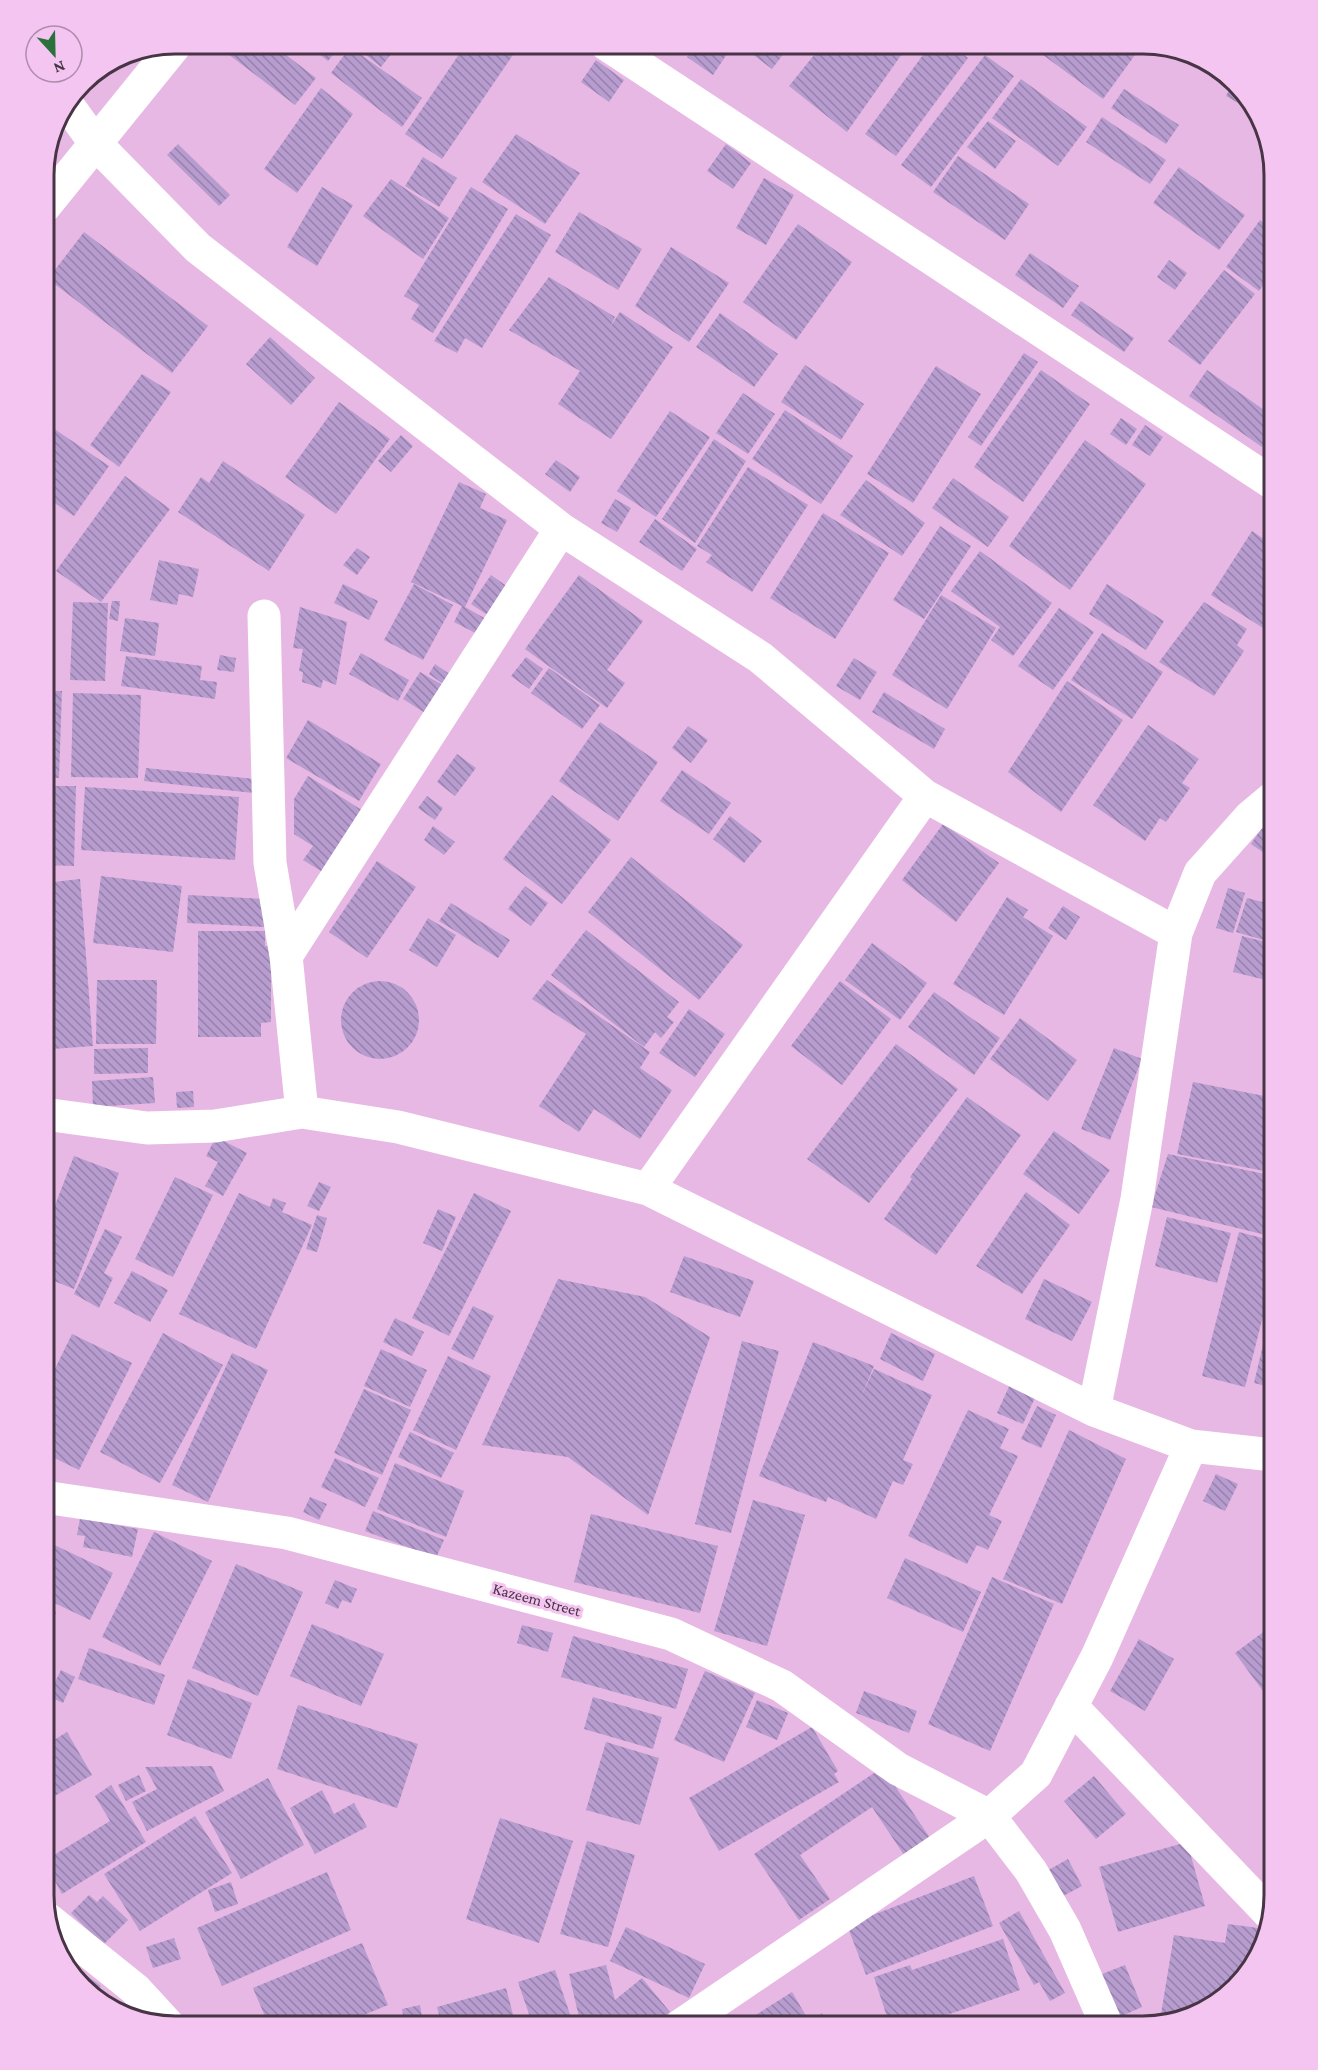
<svg xmlns="http://www.w3.org/2000/svg" width="1318" height="2070" font-family="'Crimson Pro',serif">
	<defs>
		<pattern id="building-back-hatch" width="6" height="6" patternUnits="userSpaceOnUse" patternTransform="scale(1.5)"><rect width="6" height="6" fill="#b79ccf"/><path d="M-1 5l2 2M0 0l6 6M5-1l2 2" fill="none" stroke="#9780aa"/></pattern>
	</defs>
	<rect width="100%" height="100%" fill="#e7b8e3"/>
	<!-- building -->
	<path fill="url(#building-back-hatch)" d="M229,44H272L316,78L295,105L224,51Z
		M306,44H342L328,61Z
		M352,44H399L381,67Z
		M466,44H502L515,52L442,159L405,134Z
		M696,44H732L733,45L713,75L687,57Z
		M739,44H791L772,69Z
		M823,44H909L847,132L789,86Z
		M931,44H949L968,58L896,156L865,134Z
		M1051,44H1143L1103,99L1043,55Z
		M158,47L132,62L127,53Z
		M350,47L422,98L402,127L331,73Z
		M985,55L1014,76L931,187L901,165Z
		M596,60L624,80L609,102L581,82Z
		M1021,79L1087,127L1058,166L992,118Z
		M1232,84L1260,115H1259L1226,96Z
		M321,88L353,114L297,193L264,169Z
		M1124,89L1179,125L1166,144L1111,108Z
		M1102,117L1166,160L1150,184L1086,142Z
		M988,121L1016,141L995,169L967,147Z
		M516,134L580,173L545,224L482,182Z
		M178,144L230,195L219,206L167,155Z
		M726,144L751,163L733,189L707,171Z
		M958,156L1029,204L1005,240L933,192Z
		M423,157L457,178L439,207L405,186Z
		M1179,167L1245,215L1219,250L1153,203Z
		M764,178L794,195L766,245L736,228Z
		M391,179L449,218L423,259L363,216Z
		M322,187L353,205L317,266L287,247Z
		M471,187L508,209L433,333L411,319L419,305L404,296Z
		M579,212L642,249L618,290L555,252Z
		M516,214L551,235L482,348L465,338L457,353L434,341Z
		M1260,220L1274,231V270L1259,291L1226,267Z
		M798,224L852,262L796,340L743,302Z
		M84,232L208,326L172,373L48,279Z
		M671,247L729,283L689,342L635,306Z
		M1030,253L1079,286L1063,308L1015,275Z
		M1169,260L1187,273L1175,290L1157,277Z
		M1224,270L1255,294L1200,365L1168,341Z
		M549,277L615,317L610,327L620,312L673,347L611,439L558,404L580,371L509,330Z
		M1081,301L1134,338L1124,352L1071,315Z
		M720,313L778,354L754,387L696,347Z
		M270,337L315,378L291,405L246,364Z
		M1024,353L1038,362L981,446L968,437Z
		M805,365L864,404L841,440L781,402Z
		M936,366L981,394L913,503L867,474Z
		M1041,370L1090,404L1023,502L974,467Z
		M1207,370L1274,417V429L1262,447L1189,396Z
		M142,374L171,392L119,467L90,445Z
		M743,393L775,414L748,454L716,433Z
		M339,402L390,439L336,514L285,477Z
		M785,410L853,456L821,504L752,459Z
		M670,411L710,437L656,517L617,491Z
		M1121,418L1137,429L1126,445L1110,434Z
		M44,422L109,466L74,516L44,496Z
		M1145,425L1163,437L1150,456L1132,445Z
		M401,435L413,446L391,472L378,461Z
		M714,439L746,461L695,543L662,519Z
		M1085,440L1146,484L1070,590L1009,546Z
		M556,460L580,477L570,492L545,474Z
		M223,461L305,515L269,571L178,512L201,477L209,483Z
		M748,467L808,505L752,592L706,562L712,555L697,546Z
		M125,476L170,509L101,602L56,571Z
		M953,478L1009,517L988,547L932,508Z
		M866,480L925,523L902,556L840,515Z
		M459,482L486,494L480,508L507,520L465,607L493,623L485,638L454,622L462,606L411,582Z
		M615,499L631,508L617,532L601,523Z
		M823,513L889,553L835,639L770,598Z
		M655,519L697,549L682,571L639,542Z
		M940,526L971,546L924,619L893,600Z
		M1252,531L1274,546V608L1263,628L1211,595Z
		M357,548L370,557L357,575L343,565Z
		M980,551L1052,603L1013,656L991,640L1000,627L951,591Z
		M159,560L199,569L193,597L179,594L177,605L150,600Z
		M491,575L515,592L495,620L471,604Z
		M579,575L643,621L607,670L625,683L607,708L525,649Z
		M343,584L378,601L369,620L334,603Z
		M414,584L453,605L423,660L384,640Z
		M1107,584L1164,621L1146,650L1089,614Z
		M941,595L996,628L947,709L892,675Z
		M112,601H120L118,621L109,619Z
		M73,602L108,603L105,681L70,680Z
		M1204,602L1247,629L1237,645L1244,651L1214,696L1159,662Z
		M300,607L347,622L336,685L323,680L321,688L302,682L303,672L299,671L303,649L293,648Z
		M1059,608L1094,632L1053,690L1018,666Z
		M125,618L159,623L155,656L120,651Z
		M1102,633L1163,672L1132,719L1071,680Z
		M361,653L409,680L398,701L349,674Z
		M220,655L236,658L234,672L217,670Z
		M126,656L202,666L200,680L217,682L215,699L121,686Z
		M526,657L543,669L529,689L511,676Z
		M854,658L877,672L860,700L836,686Z
		M435,664L457,679L450,689L429,674Z
		M549,668L600,705L582,729L531,693Z
		M420,672L451,690L433,718L403,699Z
		M1067,681L1123,720L1061,812L1008,772Z
		M44,691H62L59,778L44,777Z
		M884,692L945,729L934,749L872,712Z
		M73,693L141,695L138,778L71,777Z
		M308,720L381,764L359,801L286,758Z
		M600,722L658,762L618,821L559,781Z
		M1148,725L1199,759L1182,783L1190,788L1166,822L1160,818L1145,841L1093,805Z
		M688,726L708,740L691,763L672,748Z
		M457,754L476,768L455,796L437,782Z
		M146,768L255,779L253,793L144,781Z
		M682,770L731,803L709,834L660,801Z
		M308,776L368,814L329,876L303,860L313,846L294,834V799Z
		M44,786H76L74,866L44,865Z
		M85,787L239,797L235,860L81,850Z
		M552,795L611,840L562,904L503,859Z
		M427,796L443,808L435,820L418,808Z
		M1274,810V860L1251,844Z
		M730,816L762,841L744,863L713,839Z
		M943,824L999,863L956,922L902,880Z
		M433,826L455,842L444,855L424,840Z
		M631,857L743,945L699,1000L588,912Z
		M377,861L416,887L367,958L329,932Z
		M101,876L182,886L173,952L93,943Z
		M80,879L93,1046L53,1049L44,933V883Z
		M525,886L548,903L531,926L508,909Z
		M1228,888L1245,893L1233,933L1216,928Z
		M188,895L266,899L265,927L187,923Z
		M1007,897L1028,910L1023,917L1053,936L1004,1015L953,984Z
		M1247,898L1274,905V943L1236,932Z
		M451,903L510,940L498,958L439,921Z
		M1063,906L1080,917L1066,940L1048,928Z
		M428,918L456,935L437,967L409,950Z
		M586,930L679,1002L667,1017L674,1022L661,1038L655,1032L644,1047L551,975Z
		M198,931H265V946H271V1022L261,1023V1037H198Z
		M1242,936L1274,944V982L1233,972Z
		M872,943L927,983L900,1020L845,980Z
		M97,980H157L156,1044H96Z
		M547,980L650,1052L640,1068L672,1090L640,1139L594,1109L579,1132L539,1106L586,1034L532,999Z
		M840,981L891,1019L842,1085L791,1046Z
		M341 1020a39 39 0 1 1 78 0a39 39 0 1 1-78 0Z
		M934,992L1000,1038L974,1075L908,1027Z
		M689,1009L725,1034L695,1077L659,1053Z
		M1020,1018L1077,1060L1048,1101L990,1059Z
		M896,1044L958,1089L869,1203L807,1159Z
		M148,1048V1073L94,1074V1049Z
		M1114,1048L1142,1059L1110,1140L1081,1129Z
		M153,1077L155,1103L93,1107L92,1081Z
		M1193,1082L1274,1098V1173L1177,1154Z
		M193,1091L194,1107L177,1108L176,1092Z
		M967,1097L1021,1135L936,1255L884,1219L912,1179L910,1177Z
		M1054,1131L1110,1170L1079,1214L1023,1174Z
		M216,1137L247,1153L223,1196L205,1186L218,1162L206,1156Z
		M1168,1154L1274,1176V1237L1151,1207Z
		M74,1156L119,1173L74,1289L44,1277V1234Z
		M175,1177L213,1195L173,1277L135,1259Z
		M319,1182L331,1187L319,1211L307,1206Z
		M1026,1192L1070,1225L1022,1294L976,1266Z
		M239,1193L270,1207L273,1198L286,1203L282,1212L312,1225L256,1349L179,1314Z
		M474,1193L511,1211L449,1336L412,1318Z
		M438,1209L456,1217L442,1251L423,1243Z
		M317,1215L327,1218L317,1252L306,1249Z
		M1167,1217L1231,1233L1217,1283L1155,1266Z
		M105,1229L122,1237L104,1273L113,1278L99,1308L74,1294Z
		M1239,1232L1274,1241V1273L1245,1387L1202,1376Z
		M684,1256L754,1281L740,1317L670,1292Z
		M132,1271L168,1290L150,1322L114,1303Z
		M558,1279L645,1297L710,1337L648,1515L568,1457L482,1445Z
		M1044,1279L1092,1302L1072,1341L1025,1319Z
		M1274,1298V1388L1254,1383Z
		M473,1306L494,1316L473,1360L451,1349Z
		M395,1318L424,1332L412,1356L383,1342Z
		M163,1333L223,1365L160,1483L100,1452Z
		M891,1333L935,1354L923,1381L880,1359Z
		M72,1334L132,1363L79,1470L44,1453V1399L50,1402L54,1394L45,1389Z
		M742,1341L779,1351L731,1533L695,1524Z
		M813,1342L874,1366L861,1397L874,1369L932,1395L903,1460L913,1464L903,1485L893,1481L876,1519L828,1497L826,1502L759,1476Z
		M381,1349L427,1370L410,1407L364,1386Z
		M232,1353L268,1370L208,1502L172,1485Z
		M448,1356L491,1376L456,1450L413,1430Z
		M1012,1380L1038,1391L1023,1424L997,1413Z
		M364,1389L411,1410L382,1475L334,1453Z
		M1037,1406L1056,1415L1041,1448L1021,1439Z
		M968,1410L1009,1429L1000,1448L1018,1456L989,1515L1002,1521L988,1550L977,1545L967,1564L908,1536Z
		M1069,1430L1126,1459L1062,1604L1003,1579Z
		M410,1432L454,1453L441,1478L398,1457Z
		M335,1458L379,1478L365,1507L321,1487Z
		M395,1463L464,1491L446,1537L377,1509Z
		M1216,1474L1238,1484L1225,1511L1203,1501Z
		M310,1497L327,1504L319,1520L303,1512Z
		M753,1500L805,1515L767,1646L714,1631Z
		M373,1511L444,1540L436,1558L365,1531Z
		M591,1514L718,1546L700,1613L574,1582Z
		M80,1518L138,1529L132,1557L83,1547L85,1536L77,1535Z
		M154,1532L212,1561L160,1666L102,1637Z
		M44,1540L113,1573L90,1620L44,1598Z
		M905,1558L981,1592L963,1632L887,1598Z
		M236,1564L303,1592L258,1696L192,1668Z
		M992,1577L1054,1604L990,1751L928,1724Z
		M335,1580L357,1589L351,1603L342,1600L338,1609L325,1603Z
		M44,1608L56,1612L44,1651Z
		M312,1624L384,1654L361,1706L290,1676Z
		M1274,1624V1694L1268,1698L1235,1653Z
		M522,1625L553,1633L548,1652L517,1643Z
		M573,1636L688,1669L676,1709L561,1677Z
		M1139,1639L1174,1659L1145,1711L1110,1691Z
		M89,1648L165,1675L154,1705L78,1679Z
		M61,1670L75,1677L63,1703L48,1696Z
		M705,1671L755,1693L724,1762L674,1740Z
		M188,1679L252,1703L231,1759L167,1735Z
		M864,1691L917,1711L909,1733L856,1713Z
		M593,1697L662,1717L653,1749L584,1729Z
		M757,1700L788,1713L777,1740L746,1727Z
		M298,1705L418,1744L397,1808L277,1769Z
		M812,1727L838,1771L834,1774L839,1782L719,1851L689,1798Z
		M67,1732L92,1775L44,1802V1746Z
		M606,1742L659,1758L640,1825L586,1810Z
		M212,1766L224,1791L147,1831L132,1802L157,1789L145,1767Z
		M874,1773L895,1786L930,1838L904,1855L872,1807L800,1855L830,1899L799,1920L754,1854Z
		M139,1775L146,1791L126,1801L118,1785Z
		M1094,1776L1126,1814L1096,1839L1064,1801Z
		M268,1778L304,1845L241,1879L205,1812Z
		M111,1785L146,1842L62,1894L44,1861L110,1821L95,1796Z
		M322,1790L334,1814L354,1803L367,1827L315,1854L290,1808Z
		M195,1816L232,1873L140,1931L104,1874Z
		M500,1818L573,1841L539,1943L466,1919Z
		M587,1841L635,1855L608,1947L560,1934Z
		M1187,1842L1205,1906L1118,1932L1099,1867Z
		M1068,1859L1082,1886L1050,1903L1036,1877Z
		M327,1872L351,1930L222,1986L197,1928Z
		M974,1876L993,1926L866,1975L847,1925Z
		M231,1882L238,1904L215,1912L208,1890Z
		M89,1895L97,1902L103,1896L128,1920L103,1945L71,1913Z
		M1019,1911L1065,1993L1050,2001L1039,1982L1034,1985L999,1923Z
		M1228,1924L1258,1928L1254,1951L1257,1952L1253,1968L1201,2013L1183,2017L1161,2014L1174,1935L1225,1943Z
		M626,1927L705,1964L689,1998L610,1961Z
		M174,1938L181,1959L153,1968L146,1947Z
		M1003,1939L1020,1990L929,2021L931,2026H890L874,1977L910,1965L912,1970Z
		M362,1943L388,2005L337,2026H269L253,1988Z
		M62,1958L101,1986L94,1995L62,1959Z
		M606,1965L615,2000L642,1978L670,2012L653,2026H581L569,1974Z
		M1125,1965L1142,2007L1115,2019L1097,1976Z
		M555,1970L574,2026H531L537,2024L534,2015L530,2017L518,1982Z
		M506,1988L516,2026H442L437,2007Z
		M792,1992L809,2021L822,2013L830,2026H745L743,2023Z
		M420,2005L422,2017L404,2021L402,2009Z"/>
	<g fill="none" stroke-linecap="round" stroke-linejoin="round">
		<!-- minor -->
		<path stroke="#fff" stroke-width="33" d="M606,44L1274,484
			M67,104L95,143L198,248L561,529L761,658L925,796L1176,933L1137,1199L1094,1410
			M44,207L176,44
			M264,616L270,863L286,956L302,1112
			M1176,933L1200,873L1250,817L1274,797
			M286,956L561,529
			M44,1114L147,1128L215,1126L302,1112L398,1127L648,1189L1094,1410L1191,1446L1274,1455
			M648,1189L925,796
			M44,1497L287,1533L671,1634L782,1686L898,1769L989,1816L1031,1871L1065,1930L1107,2026
			M1071,1706L1269,1913
			M49,1920L135,1989L169,2026
			M680,2026L989,1816L1036,1774L1097,1657L1191,1446"/>
	</g>
	<g text-anchor="middle" stroke-width="6" stroke-linejoin="round" paint-order="stroke">
		<!-- street labels -->
		<g font-size="16" fill="#473445" stroke="#f4c5f0">
			<text transform="translate(537 1599) rotate(15)" y="6">Kazeem Street</text>
		</g>
	</g>
	<!-- crop -->
	<path d="M0 0H1318V2070H0ZM175 54H1143A121 121 0 0 1 1264 175V1895A121 121 0 0 1 1143 2016H175A121 121 0 0 1 54 1895V175A121 121 0 0 1 175 54Z" fill="#f4c5f0" fill-rule="evenodd"/>
	<path fill="none" stroke="#473445" stroke-width="3" d="M175 54H1143A121 121 0 0 1 1264 175V1895A121 121 0 0 1 1143 2016H175A121 121 0 0 1 54 1895V175A121 121 0 0 1 175 54Z"/>
	<!-- north arrow -->
	<g transform="translate(54 54) rotate(158)"><circle r="28" fill="#f4c5f0" stroke="#af8bac" stroke-width="1.5"/>
	<path d="M0-4.5L10 22L0 15L-10 22Z" fill="#2c703c"/>
	<text y="-9" font-size="16" font-weight="bold" text-anchor="middle" fill="#473445">N</text>
	</g>
</svg>
